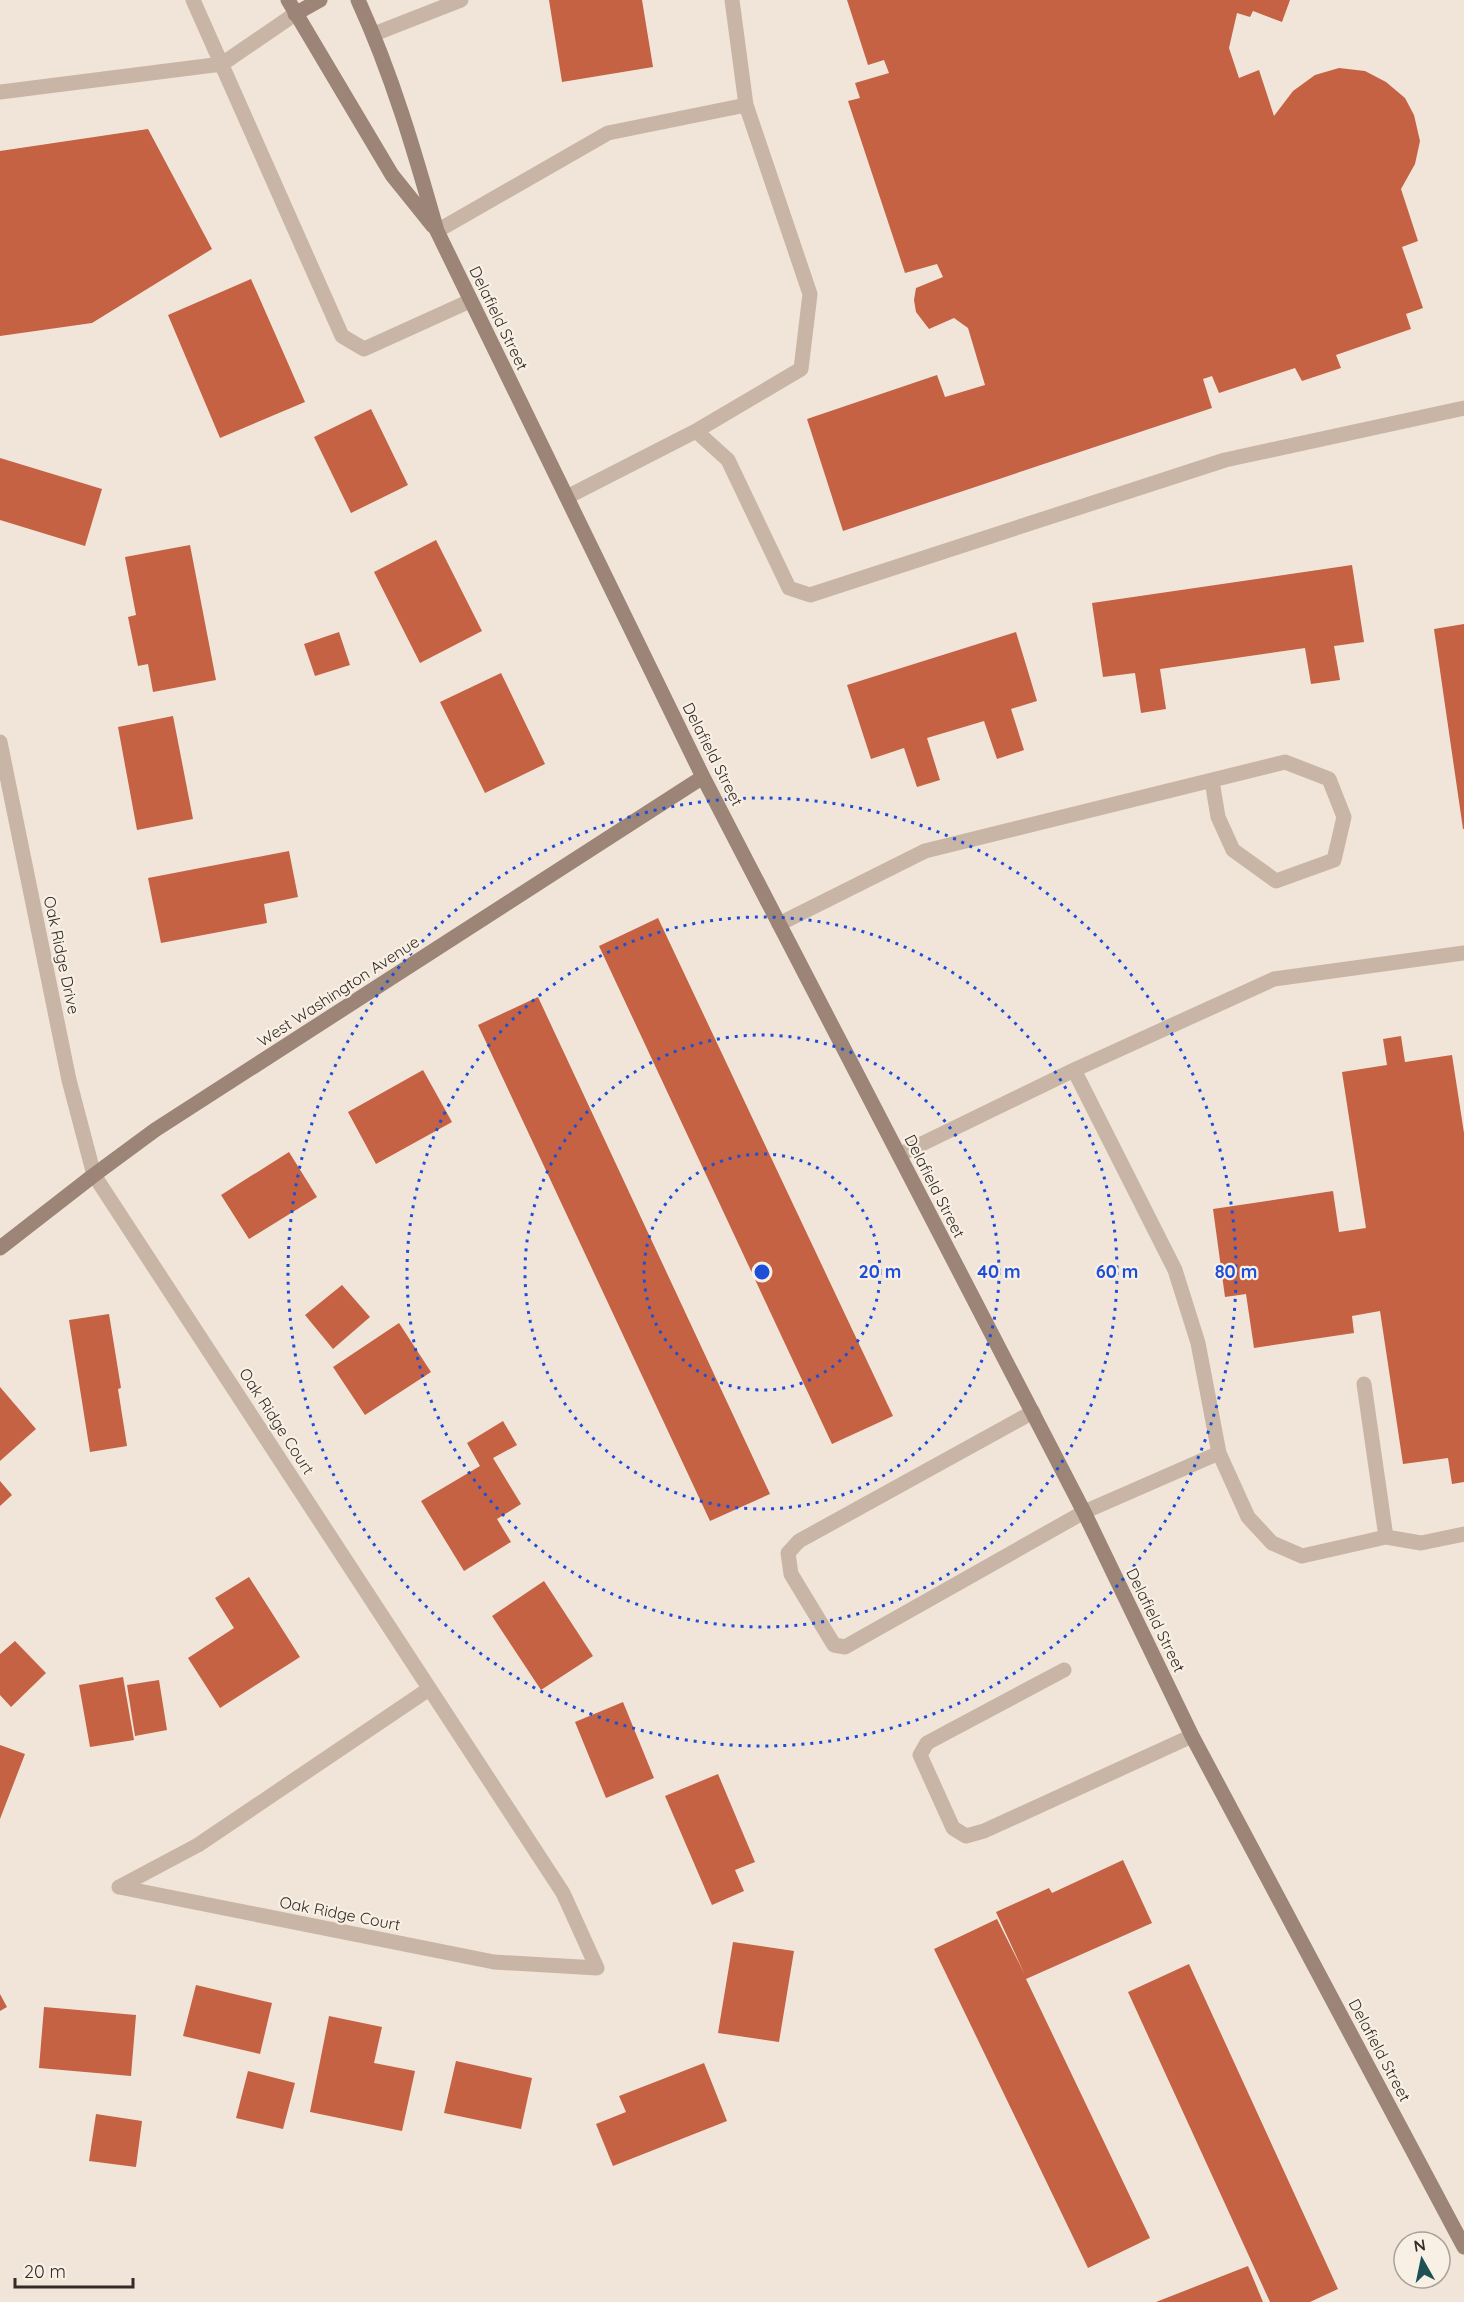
<svg xmlns="http://www.w3.org/2000/svg" width="1464" height="2302" font-family="Quicksand,sans-serif">
	<rect width="100%" height="100%" fill="#f1e5d9"/>
	<!-- building -->
	<path fill="#c46243" d="M549,0H642L653,67L562,82Z
		M847,0H1290L1282,22L1253,11L1250,17L1237,13L1229,48L1239,78L1259,70L1274,116L1293,91L1315,75L1339,68L1365,71L1386,82L1405,98L1414,115L1420,141L1415,164L1401,189L1418,241L1402,247L1423,308L1406,314L1411,329L1336,355L1341,368L1302,381L1295,368L1219,393L1212,376L1203,379L1212,408L843,531L807,419L937,375L945,397L985,385L968,328L954,318L929,329L916,312L914,300L916,288L943,277L937,264L905,273L848,101L860,98L855,83L889,73L884,60L868,65Z
		M148,129L212,249L92,323L0,336V151Z
		M251,279L305,402L220,438L168,315Z
		M371,409L408,485L351,513L314,437Z
		M0,458L102,489L85,546L0,520Z
		M436,540L482,631L420,663L374,572Z
		M190,545L216,680L153,692L148,664L138,666L128,617L136,615L125,557Z
		M1352,565L1364,642L1334,646L1340,680L1311,684L1305,648L1160,669L1166,709L1141,713L1135,673L1103,677L1092,603Z
		M1464,624V829H1463L1434,629Z
		M339,632L350,665L315,676L304,644Z
		M1016,632L1037,701L1011,709L1024,750L997,759L984,721L927,738L940,780L917,787L904,748L871,759L847,685Z
		M501,673L545,764L485,793L440,702Z
		M173,716L193,819L137,830L118,727Z
		M289,851L298,897L264,904L267,923L161,943L148,878Z
		M658,918L893,1416L832,1444L599,946Z
		M538,997L770,1494L710,1521L478,1025Z
		M1401,1036L1405,1062L1452,1055L1464,1133V1482L1452,1484L1448,1458L1403,1464L1380,1311L1352,1316L1354,1333L1254,1348L1246,1294L1225,1297L1213,1209L1333,1191L1339,1232L1366,1228L1342,1072L1387,1065L1383,1039Z
		M423,1070L452,1122L376,1164L348,1112Z
		M289,1152L317,1197L249,1239L221,1195Z
		M342,1285L370,1317L333,1349L305,1315Z
		M109,1314L121,1388L118,1389L127,1446L90,1452L69,1320Z
		M399,1323L431,1372L365,1415L333,1367Z
		M0,1387L36,1429L0,1461Z
		M503,1421L517,1445L493,1458L521,1504L497,1519L511,1542L464,1571L421,1501L480,1466L467,1443Z
		M0,1481L12,1495L0,1506Z
		M249,1577L300,1657L220,1708L188,1658L234,1628L215,1598Z
		M544,1581L593,1656L541,1690L492,1616Z
		M15,1641L46,1673L11,1707L0,1695V1654Z
		M123,1677L134,1740L90,1747L79,1685Z
		M159,1680L167,1730L135,1736L127,1685Z
		M623,1702L654,1778L606,1798L575,1722Z
		M0,1745L25,1754L0,1819Z
		M718,1774L755,1862L735,1870L744,1891L712,1905L665,1796Z
		M1123,1860L1152,1923L1026,1979L1150,2238L1088,2268L934,1949L997,1919L1025,1975L996,1912L1049,1888L1052,1893Z
		M733,1942L794,1951L779,2042L718,2033Z
		M1189,1964L1338,2289L1310,2302H1270L1128,1992Z
		M196,1985L272,2003L260,2054L183,2036Z
		M0,1994L7,2007L0,2011Z
		M44,2007L136,2015L131,2076L39,2068Z
		M329,2016L382,2027L374,2063L415,2071L402,2131L310,2112Z
		M456,2061L532,2078L521,2129L444,2113Z
		M704,2063L727,2121L613,2166L596,2124L626,2112L619,2096Z
		M248,2071L295,2083L283,2129L236,2118Z
		M96,2114L142,2121L136,2167L89,2161Z
		M1248,2266L1263,2302H1156Z"/>
	<g fill="none" stroke-linecap="round" stroke-linejoin="round">
		<!-- lane -->
		<path stroke="#c8b5a5" stroke-width="15" d="M193,0L342,336L364,349L470,301
			M374,34L461,0
			M0,92L222,64L295,14
			M437,231L608,133L746,105L732,0
			M696,431L728,460L789,588L810,595L1225,460L1464,408
			M567,497L696,431L801,369L810,294L746,105
			M899,1155L1074,1070
			M1364,1384L1386,1537L1302,1556L1272,1543L1248,1517L1219,1453L1198,1343L1175,1270L1074,1070L1274,979L1464,953
			M1033,1412L799,1541L788,1553L791,1574L834,1645L845,1647L1084,1512L1219,1453
			M1386,1537L1421,1543L1464,1534
			M1064,1670L927,1743L920,1755L953,1828L966,1836L984,1831L1192,1736"/>
		<!-- street -->
		<path stroke="#c8b5a5" stroke-width="15" d="M0,742L69,1080L94,1175L563,1893L597,1968L494,1962L119,1887
			M779,924L925,851L1285,762L1329,779L1344,817L1334,860L1276,881L1233,850L1218,817L1212,781
			M119,1887L198,1845L429,1689"/>
		<!-- secondary -->
		<path stroke="#9c8477" stroke-width="15" d="M288,0L392,175L433,226
			M358,0C392,74 415,153 437,231L703,777L1084,1512L1192,1736L1464,2247
			M295,14L320,0
			M0,1248L94,1175L155,1130L703,777"/>
	</g>
	<!-- distance rings -->
	<g fill="none" stroke="#1d4ed8" stroke-width="3" stroke-dasharray="3 6">
		<circle cx="762" cy="1272" r="118"/>
		<circle cx="762" cy="1272" r="237"/>
		<circle cx="762" cy="1272" r="355"/>
		<circle cx="762" cy="1272" r="474"/>
	</g>
	<g text-anchor="middle" stroke-width="4.5" stroke-linejoin="round" paint-order="stroke">
		<!-- street labels -->
		<g font-size="16" fill="#342b26" stroke="#f9f0e5">
			<text transform="translate(499 318) rotate(64)" y="6">Delafield Street</text>
			<text transform="translate(713 754) rotate(63)" y="6">Delafield Street</text>
			<text transform="translate(62 955) rotate(78)" y="6">Oak Ridge Drive</text>
			<text transform="translate(338 991) rotate(-33)" y="6">West Washington Avenue</text>
			<text transform="translate(935 1186) rotate(63)" y="6">Delafield Street</text>
			<text transform="translate(277 1421) rotate(57)" y="6">Oak Ridge Court</text>
			<text transform="translate(1156 1620) rotate(64)" y="6">Delafield Street</text>
			<text transform="translate(340 1913) rotate(11)" y="6">Oak Ridge Court</text>
			<text transform="translate(1380 2050) rotate(62)" y="6">Delafield Street</text>
		</g>
	</g>
	<circle cx="762" cy="1272" r="9" fill="#1d4ed8" stroke="#f9f0e5" stroke-width="3"/>
	<g font-size="18" text-anchor="middle" font-weight="bold" fill="#1d4ed8" stroke="#f9f0e5" stroke-width="4.5" stroke-linejoin="round" paint-order="stroke">
		<text x="880" y="1278">20 m</text>
		<text x="999" y="1278">40 m</text>
		<text x="1117" y="1278">60 m</text>
		<text x="1236" y="1278">80 m</text>
	</g>
	<!-- north arrow -->
	<g transform="translate(1422 2260) rotate(351)"><circle r="28" fill="#f9f0e5" stroke="#aaa199" stroke-width="1.5"/>
	<path d="M0-4.5L10 22L0 15L-10 22Z" fill="#1d5155"/>
	<text y="-9" font-size="16" font-weight="bold" text-anchor="middle" fill="#342b26">N</text>
	</g>
	<!-- scale -->
	<path d="M15 2278v9h118v-9" fill="none" stroke="#342b26" stroke-width="3"/>
	<text x="24" y="2278" font-size="18" fill="#342b26" stroke="#f9f0e5" stroke-width="4.5" paint-order="stroke">20 m</text>
</svg>
